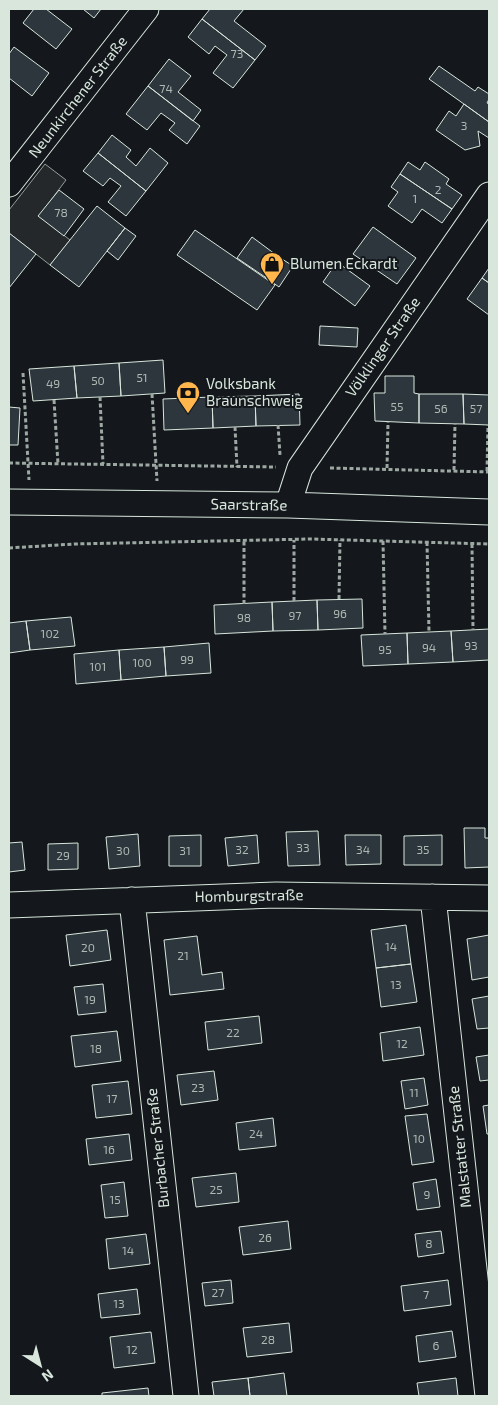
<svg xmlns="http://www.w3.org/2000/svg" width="498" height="1405" font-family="'Exo 2',sans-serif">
	<rect width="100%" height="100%" fill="#14181c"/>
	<!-- parking -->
	<path fill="#24282b" stroke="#939e99" d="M45,164L66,180L39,216L70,240L50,265L9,233V210Z"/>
	<!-- building -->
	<path fill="#2c363c" stroke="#d8e6dc" d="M34,9H46L72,29L56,49L23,23Z
		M83,9H101L94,18Z
		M210,9H244L234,21L266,46L255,60L202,19Z
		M202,19L255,60L233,88L213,73L227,55L215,46L209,54L188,37Z
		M14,47L49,73L32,96L9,78V54Z
		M169,59L191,76L178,92L201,110L193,121L148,86Z
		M439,66L475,91L478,87L489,94V99L487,103L489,104V122L429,79Z
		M148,86L200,126L187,144L169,130L175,123L161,113L147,130L126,114Z
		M464,104L489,122V138L478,131L480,146L465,150L436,130L449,111L456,116Z
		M112,135L131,150L126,157L136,166L150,148L168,163L146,191L98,153Z
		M98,153L146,191L126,216L108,202L121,186L110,178L103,186L83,171Z
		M408,162L420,170L425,162L449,179L446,184L462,195L452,209L400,174Z
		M400,174L452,209L442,223L422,209L412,223L388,206L398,192L391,187Z
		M59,190L84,209L64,236L38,216Z
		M97,206L125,228L79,287L50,265Z
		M373,227L416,258L397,284L353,254Z
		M125,228L136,236L118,260L107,251Z
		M195,230L275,285L257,310L177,255Z
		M9,233L36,254L9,288Z
		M252,237L279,257L265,277L237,258Z
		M279,257L293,266L279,287L265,277Z
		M337,262L370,286L355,306L323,282Z
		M489,268V283L482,278Z
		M482,278L489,283V315L467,299Z
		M320,326L358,328L357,347L319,345Z
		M163,360L165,393L121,396L119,363Z
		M119,363L121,396L77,398L74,366Z
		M74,366L77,398L33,401L29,369Z
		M385,376H414V393L419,394V423L375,421L374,393H385Z
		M299,394L300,425L256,426L255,396Z
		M419,394H463L464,424L419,423Z
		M463,394L489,395V425L464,424Z
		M255,396L256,426L213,428L212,397Z
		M212,397L213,428L164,430L163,399Z
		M9,407L20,408L18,445H9Z
		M362,599L363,628L318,630L317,600Z
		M317,600L318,630L273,631L272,602Z
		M272,602L273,631L215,634L214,605Z
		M71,617L75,646L30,650L26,621Z
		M26,621L30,650L9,653V623Z
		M489,629V660L453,662L451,631Z
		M451,631L453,662L408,664L407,633Z
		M407,633L408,664L363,666L361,635Z
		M209,643L211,673L166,676L164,647Z
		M164,647L166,676L121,680L119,650Z
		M119,650L121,680L76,684L74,654Z
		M464,828H485V838H489V867L465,868Z
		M318,831L320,865L288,866L286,832Z
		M138,834L140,866L109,869L106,837Z
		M201,835V866H169V836Z
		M257,835L259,863L228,866L225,838Z
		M345,835H381V864L346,865Z
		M442,835V865H404V836Z
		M22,842L25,870L9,872V843Z
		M78,843V869L48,870V844Z
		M406,925L411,964L376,968L371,930Z
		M107,930L111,960L70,966L66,935Z
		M489,935V977L472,980L467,939Z
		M197,936L202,975L222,972L224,989L170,995L164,940Z
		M411,964L417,1002L381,1007L376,968Z
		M103,984L106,1012L78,1015L74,987Z
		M489,996V1028L477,1029L472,999Z
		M259,1016L262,1043L208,1050L205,1022Z
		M420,1027L424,1055L383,1061L380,1033Z
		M117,1031L121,1061L75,1067L71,1036Z
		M489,1055V1080L480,1081L476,1057Z
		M214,1071L218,1100L181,1105L177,1075Z
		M424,1078L428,1105L405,1109L401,1081Z
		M128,1081L132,1114L96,1118L92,1085Z
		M489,1105V1134H487L483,1106Z
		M427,1114L434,1162L412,1165L405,1116Z
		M273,1118L276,1146L239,1150L236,1123Z
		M129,1134L132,1160L89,1165L86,1139Z
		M236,1173L239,1202L196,1207L192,1178Z
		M436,1179L440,1207L417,1210L413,1183Z
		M124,1182L128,1216L105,1218L101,1185Z
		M288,1221L291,1249L243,1255L239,1227Z
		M441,1231L444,1253L418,1257L415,1234Z
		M146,1234L150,1264L109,1269L106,1239Z
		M231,1280L233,1303L205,1306L202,1283Z
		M448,1280L451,1305L404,1311L401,1286Z
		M137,1289L140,1314L101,1318L98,1294Z
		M289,1323L292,1352L247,1357L243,1328Z
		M452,1331L456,1357L419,1362L416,1336Z
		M151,1332L155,1363L114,1368L110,1337Z
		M284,1373L287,1396H250L248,1378Z
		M248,1378L250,1396H214L212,1382Z
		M456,1378L458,1396H419L417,1383Z
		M148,1388L149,1396H102V1393Z"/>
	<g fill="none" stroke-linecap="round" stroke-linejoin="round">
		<!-- minor casing -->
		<g stroke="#d8e6dc" stroke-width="27">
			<path id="minor" d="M9,184L146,9
				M9,502L288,505L489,512
				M288,505L300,468L489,195
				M433,897L488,1396
				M132,900L186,1396
				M9,905L276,895L489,898"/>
		</g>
		<!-- path -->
		<path stroke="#9da8a2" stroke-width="3" stroke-dasharray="4 2.5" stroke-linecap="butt" d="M23,373L29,480
			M152,394L157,481
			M100,397L103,464
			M54,400L58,464
			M278,425L280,455
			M235,427L237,467
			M9,463L276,467
			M330,468L489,472
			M387,468L388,422
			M454,470L455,423
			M487,471L488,425
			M383,541L385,634
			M427,542L429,632
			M472,544L473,630
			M9,548L74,544L311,539L489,544
			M339,599L340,540
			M294,601V540
			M244,604V541"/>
		<!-- minor -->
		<use href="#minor" stroke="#14181c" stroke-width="25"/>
	</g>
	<!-- icons -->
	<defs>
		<g id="shop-pin" transform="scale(1.25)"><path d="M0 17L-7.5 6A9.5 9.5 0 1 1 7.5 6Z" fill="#ffb74d" stroke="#14181c"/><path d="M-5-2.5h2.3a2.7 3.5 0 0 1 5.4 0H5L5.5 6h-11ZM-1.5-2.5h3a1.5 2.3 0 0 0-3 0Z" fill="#111"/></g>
		<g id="bank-pin" transform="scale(1.25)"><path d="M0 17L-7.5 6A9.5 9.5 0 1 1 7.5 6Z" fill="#ffb74d" stroke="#14181c"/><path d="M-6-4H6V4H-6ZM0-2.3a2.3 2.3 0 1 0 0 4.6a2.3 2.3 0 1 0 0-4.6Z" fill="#111"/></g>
	</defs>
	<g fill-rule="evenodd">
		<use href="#shop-pin" x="272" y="264"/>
		<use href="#bank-pin" x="188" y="393"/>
	</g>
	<g text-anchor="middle" stroke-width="4" stroke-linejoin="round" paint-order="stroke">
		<!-- number labels -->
		<g font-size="12" fill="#adbab4">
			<text x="237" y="58">73</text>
			<text x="166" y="93">74</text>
			<text x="464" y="130">3</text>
			<text x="438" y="194">2</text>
			<text x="415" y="203">1</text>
			<text x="61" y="217">78</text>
			<text x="142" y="382">51</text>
			<text x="98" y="385">50</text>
			<text x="53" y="388">49</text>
			<text x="397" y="411">55</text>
			<text x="441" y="413">56</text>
			<text x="476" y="413">57</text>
			<text x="340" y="618">96</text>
			<text x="295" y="620">97</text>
			<text x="244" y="622">98</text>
			<text x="50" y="638">102</text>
			<text x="471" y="650">93</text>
			<text x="429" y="652">94</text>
			<text x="385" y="654">95</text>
			<text x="187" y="664">99</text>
			<text x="142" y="667">100</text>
			<text x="98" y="671">101</text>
			<text x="303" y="852">33</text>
			<text x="242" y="854">32</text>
			<text x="363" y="854">34</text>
			<text x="423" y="854">35</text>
			<text x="123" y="855">30</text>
			<text x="185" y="855">31</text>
			<text x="63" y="860">29</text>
			<text x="391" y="951">14</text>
			<text x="88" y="952">20</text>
			<text x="183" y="960">21</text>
			<text x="396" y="989">13</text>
			<text x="90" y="1004">19</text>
			<text x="233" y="1037">22</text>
			<text x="402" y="1048">12</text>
			<text x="96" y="1053">18</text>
			<text x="198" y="1092">23</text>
			<text x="414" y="1097">11</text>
			<text x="112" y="1103">17</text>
			<text x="256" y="1138">24</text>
			<text x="419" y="1143">10</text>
			<text x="109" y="1154">16</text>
			<text x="216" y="1194">25</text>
			<text x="427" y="1199">9</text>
			<text x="115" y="1204">15</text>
			<text x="265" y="1242">26</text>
			<text x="429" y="1248">8</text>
			<text x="128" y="1255">14</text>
			<text x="218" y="1297">27</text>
			<text x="426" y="1299">7</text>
			<text x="119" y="1308">13</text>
			<text x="268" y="1344">28</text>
			<text x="436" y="1350">6</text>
			<text x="132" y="1354">12</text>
		</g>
		<!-- street labels -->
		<g font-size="15" fill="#d8e6dc" stroke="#14181c">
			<text transform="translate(78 97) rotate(-52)" y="5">Neunkirchener Straße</text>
			<text transform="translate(383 347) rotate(-55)" y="5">Völklinger Straße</text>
			<text transform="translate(249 505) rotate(1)" y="5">Saarstraße</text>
			<text transform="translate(249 896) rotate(-1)" y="5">Homburgstraße</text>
			<text transform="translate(460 1147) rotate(-96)" y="5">Malstatter Straße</text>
			<text transform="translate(158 1148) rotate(-96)" y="5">Burbacher Straße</text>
		</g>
		<!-- poi labels -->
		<g font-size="15" fill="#d8e6dc" stroke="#14181c" text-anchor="start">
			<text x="290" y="269">Blumen Eckardt</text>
			<text x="206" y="389">Volksbank<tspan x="206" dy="17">Braunschweig</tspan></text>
		</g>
	</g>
	<!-- border -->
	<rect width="498" height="1405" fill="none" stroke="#d8e6dc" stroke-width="20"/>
	<!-- north arrow -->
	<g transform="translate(40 1365) rotate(144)" stroke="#14181c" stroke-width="4" paint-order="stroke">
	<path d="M0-4L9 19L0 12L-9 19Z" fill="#d8e6dc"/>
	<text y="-8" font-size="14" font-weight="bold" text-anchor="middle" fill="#d8e6dc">N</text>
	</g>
</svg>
